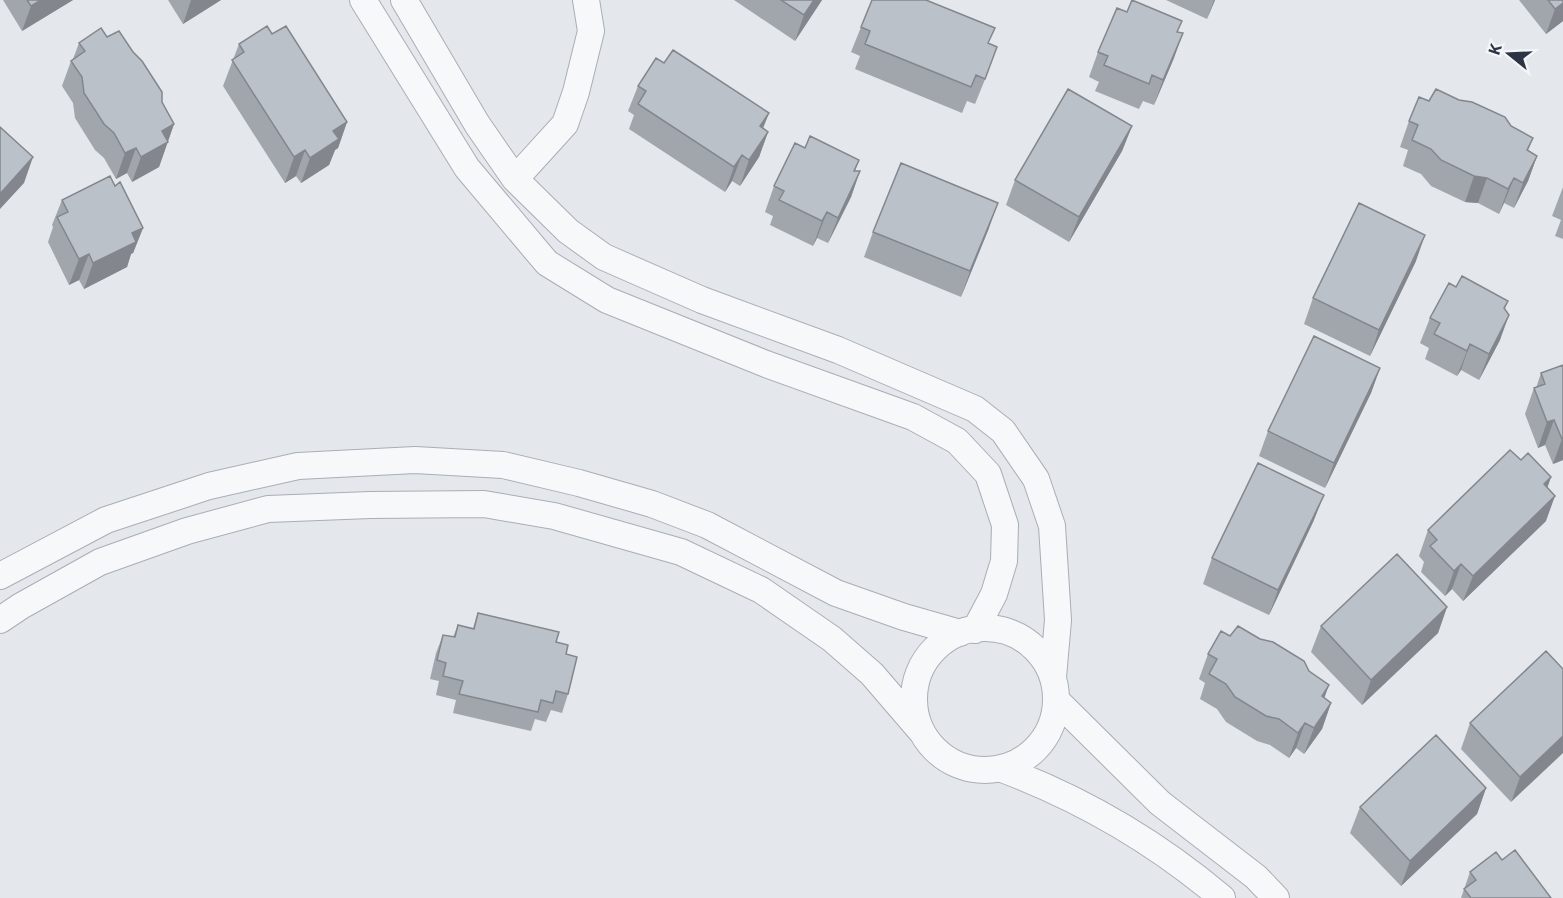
<svg xmlns="http://www.w3.org/2000/svg" width="1563" height="898" font-family="'Open Sans',sans-serif">
	<rect width="100%" height="100%" fill="#e4e7ec"/>
	<g fill="none" stroke-linecap="round" stroke-linejoin="round">
		<!-- minor casing -->
		<g stroke="#a9aeb6" stroke-width="28">
			<path id="minor" d="M363,0L467,168L547,263L607,300L766,364L913,417L957,441L988,474L1005,525L1004,561L994,594L975,630
				M404,0L477,124L515,179L568,231L604,257L702,300L838,350L975,409L1003,431L1036,479L1052,526L1058,620L1053,677
				M515,179L565,124L576,92L591,31L586,0
				M0,576L106,520L209,486L298,466L415,460L503,465L579,483L652,504L707,525L836,593L904,617L960,633
				M0,620L21,606L100,562L187,531L268,509L370,505L484,504L554,516L681,552L761,590L832,639L872,674L921,731
				M914 699a71 71 0 1 1 142 0a71 71 0 1 1-142 0Z
				M1056,700L1160,803L1256,877L1276,898
				M1002,769C1082,799 1157,843 1222,898"/>
		</g>
		<!-- minor -->
		<use href="#minor" stroke="#f7f8fa" stroke-width="26"/>
	</g>
	<!-- wall -->
	<path fill="#a1a6ad" d="M3,0H73L22,31Z
		M168,0H221L183,24Z
		M734,0H822L795,41Z
		M1166,0H1215L1207,19Z
		M1519,0H1563V21L1546,34Z
		M861,27L989,44L988,72L975,104L967,101L962,113L855,69L860,56L851,52Z
		M1178,32L1174,58L1154,105L1143,101L1139,109L1095,91L1099,82L1089,77L1098,52Z
		M107,37L162,102L174,124L159,167L132,182L127,173L116,179L104,158L95,150L75,118L73,103L62,86L71,61L73,59L79,43Z
		M239,44L347,122L338,148L335,150L329,165L301,183L296,176L285,183L223,86Z
		M664,63L769,113L763,128L768,132L759,157L740,186L732,181L725,192L629,129L634,115L628,111L638,86Z
		M1429,101L1533,138L1528,151L1537,156L1528,181L1514,208L1504,203L1499,214L1478,203L1465,202L1431,186L1421,174L1403,166L1408,150L1400,147L1409,121Z
		M1132,126L1122,151L1069,242L1006,205L1015,180Z
		M805,148L859,160L855,171H860L851,197L828,243L817,238L813,246L770,225L773,216L765,212L774,186Z
		M115,186L143,228L133,253L131,254L127,267L84,289L79,280L69,285L48,242L53,227L52,225L62,200Z
		M1563,187V239L1555,236L1561,220L1552,216Z
		M989,228L961,297L864,257L873,232Z
		M1416,261L1370,356L1304,324L1313,298Z
		M1508,301L1505,309L1500,340L1479,380L1461,370L1457,376L1425,359L1429,348L1420,343L1430,318Z
		M1563,365V460L1553,464L1545,445L1538,448L1525,414L1534,388H1536L1541,373Z
		M1380,368L1371,393L1325,488L1259,456L1268,431Z
		M1521,460L1551,477L1547,488L1546,521L1463,601L1452,589L1445,596L1421,572L1424,562L1419,556L1428,530Z
		M1314,520L1269,615L1203,584L1212,558Z
		M1447,607L1438,633L1362,705L1311,652L1321,626Z
		M478,613L556,642L566,654L568,694L562,713L551,710L546,722L535,719L531,731L453,713L456,700L436,695L439,681L430,679L436,653L443,635L453,637L458,625L473,628Z
		M1208,654L1324,698L1331,703L1322,729L1304,754L1296,748L1289,758L1270,745L1257,741L1226,722L1217,709L1200,699L1205,683L1199,679Z
		M1563,669L1511,802L1461,749L1470,723Z
		M1486,788L1477,814L1401,886L1350,833L1360,807Z
		M1502,860L1551,898H1461L1470,872Z"/>
	<!-- shaded-wall -->
	<path fill="#83878d" d="M41,0H73L22,31L31,6Z
		M191,0H221L183,24Z
		M814,0H822L795,41L804,15Z
		M1214,0H1215L1207,19Z
		M1563,3V21L1546,34L1555,9Z
		M1183,33L1174,58L1154,105L1163,80Z
		M769,113L759,138L760,126Z
		M347,122L338,148L335,150L329,165L301,183L310,158L333,131Z
		M174,124L159,167L132,182L141,157L162,131Z
		M1132,126L1122,151L1069,242L1079,217Z
		M768,132L759,157L740,186L749,160Z
		M136,148L127,173L116,179L125,153Z
		M305,150L296,176L285,183L294,157Z
		M742,155L732,181L725,192L734,167Z
		M1537,156L1528,181L1514,208L1523,183Z
		M33,157L24,183L0,209V194Z
		M860,171L851,197L828,243L838,218Z
		M1474,176L1487,178L1478,203L1465,202Z
		M1514,178L1504,203L1499,214L1508,189Z
		M998,203L989,228L961,297L970,271Z
		M827,212L817,238L813,246L822,221Z
		M143,228L133,253L131,254L127,267L84,289L93,263L132,233Z
		M1425,235L1416,261L1370,356L1379,330Z
		M89,254L79,280L69,285L79,259Z
		M1509,315L1500,340L1479,380L1489,354Z
		M1470,344L1461,370L1457,376L1467,351Z
		M1380,368L1371,393L1325,488L1334,463Z
		M1554,420L1545,445L1538,448L1547,422Z
		M1562,439H1563V460L1553,464Z
		M1551,477L1542,503L1544,484Z
		M1324,495L1314,520L1269,615L1278,590Z
		M1555,496L1546,521L1463,601L1473,576Z
		M1461,564L1452,589L1445,596L1454,571Z
		M1447,607L1438,633L1362,705L1371,680Z
		M1329,685L1320,710L1322,696Z
		M1331,703L1322,729L1304,754L1314,728Z
		M1305,723L1296,748L1289,758L1298,733Z
		M1563,736V753L1511,802L1520,777Z
		M1486,788L1477,814L1401,886L1410,861Z"/>
	<!-- building -->
	<path fill="#bbc1c9" stroke="#83878d" stroke-width="1.5" d="M27,0H41L31,6Z
		M781,0H814L804,15Z
		M872,0H926L995,28L988,43L997,47L985,79L976,75L971,87L865,44L870,31L861,27Z
		M1132,0L1182,21L1177,32L1183,33L1163,80L1152,75L1149,84L1104,65L1108,56L1098,52L1117,8L1127,12Z
		M1548,0H1563V3L1555,9Z
		M267,26L272,34L286,26L347,122L333,131L339,139L310,158L305,150L294,157L232,60L244,52L239,44Z
		M101,28L107,37L119,31L133,52L142,61L162,92V102L174,124L162,131L168,142L141,157L136,148L125,153L114,133L104,124L84,93L82,77L71,61L85,51L79,43Z
		M673,50L769,113L760,126L768,132L749,160L742,155L734,167L638,104L646,91L638,86L656,58L664,63Z
		M1068,89L1132,126L1079,217L1015,180Z
		M1436,89L1459,100L1472,102L1505,117L1511,126L1533,138L1527,150L1537,156L1523,183L1514,178L1508,189L1487,178L1474,176L1441,160L1431,149L1412,140L1418,125L1409,121L1419,97L1429,101Z
		M0,127L33,157L0,194Z
		M810,136L859,160L854,171H860L838,218L827,212L822,221L779,200L784,191L774,186L795,143L805,148Z
		M901,163L998,203L970,271L873,232Z
		M110,176L115,186L120,182L143,228L132,233L136,242L93,263L89,254L79,259L57,217L68,212L62,200Z
		M1359,203L1425,235L1379,330L1313,298Z
		M1462,276L1508,301L1504,308L1509,315L1489,354L1470,344L1467,351L1434,334L1440,323L1430,318L1449,283L1456,287Z
		M1314,336L1380,368L1334,463L1268,431Z
		M1563,365V439H1562L1554,420L1547,422L1534,388L1545,384L1541,373Z
		M1510,450L1521,460L1528,453L1551,477L1544,484L1555,496L1473,576L1461,564L1454,571L1430,546L1437,540L1428,530Z
		M1258,463L1324,495L1278,590L1212,558Z
		M1397,554L1447,607L1371,680L1321,626Z
		M478,613L559,632L556,642L568,645L566,654L577,657L568,694L556,691L553,703L541,700L538,712L459,694L463,681L443,676L446,663L437,660L443,635L455,637L458,625L474,629Z
		M1238,626L1260,639L1273,642L1304,661L1309,671L1329,685L1322,696L1331,703L1314,728L1305,723L1298,733L1279,719L1266,716L1235,697L1226,684L1209,674L1217,659L1208,654L1221,631L1230,636Z
		M1546,651L1563,669V736L1520,777L1470,723Z
		M1436,735L1486,788L1410,861L1360,807Z
		M1515,850L1551,898H1471L1464,889L1476,880L1470,872L1496,852L1502,860Z"/>
	<!-- north arrow -->
	<g transform="translate(1509 54) rotate(288)" stroke="#f4f6f9" stroke-width="4.5" paint-order="stroke">
	<path d="M0-4.5L10 22L0 15L-10 22Z" fill="#2b3544"/>
	<text y="-9" font-size="16" font-weight="bold" text-anchor="middle" fill="#2b3544">K</text>
	</g>
</svg>
